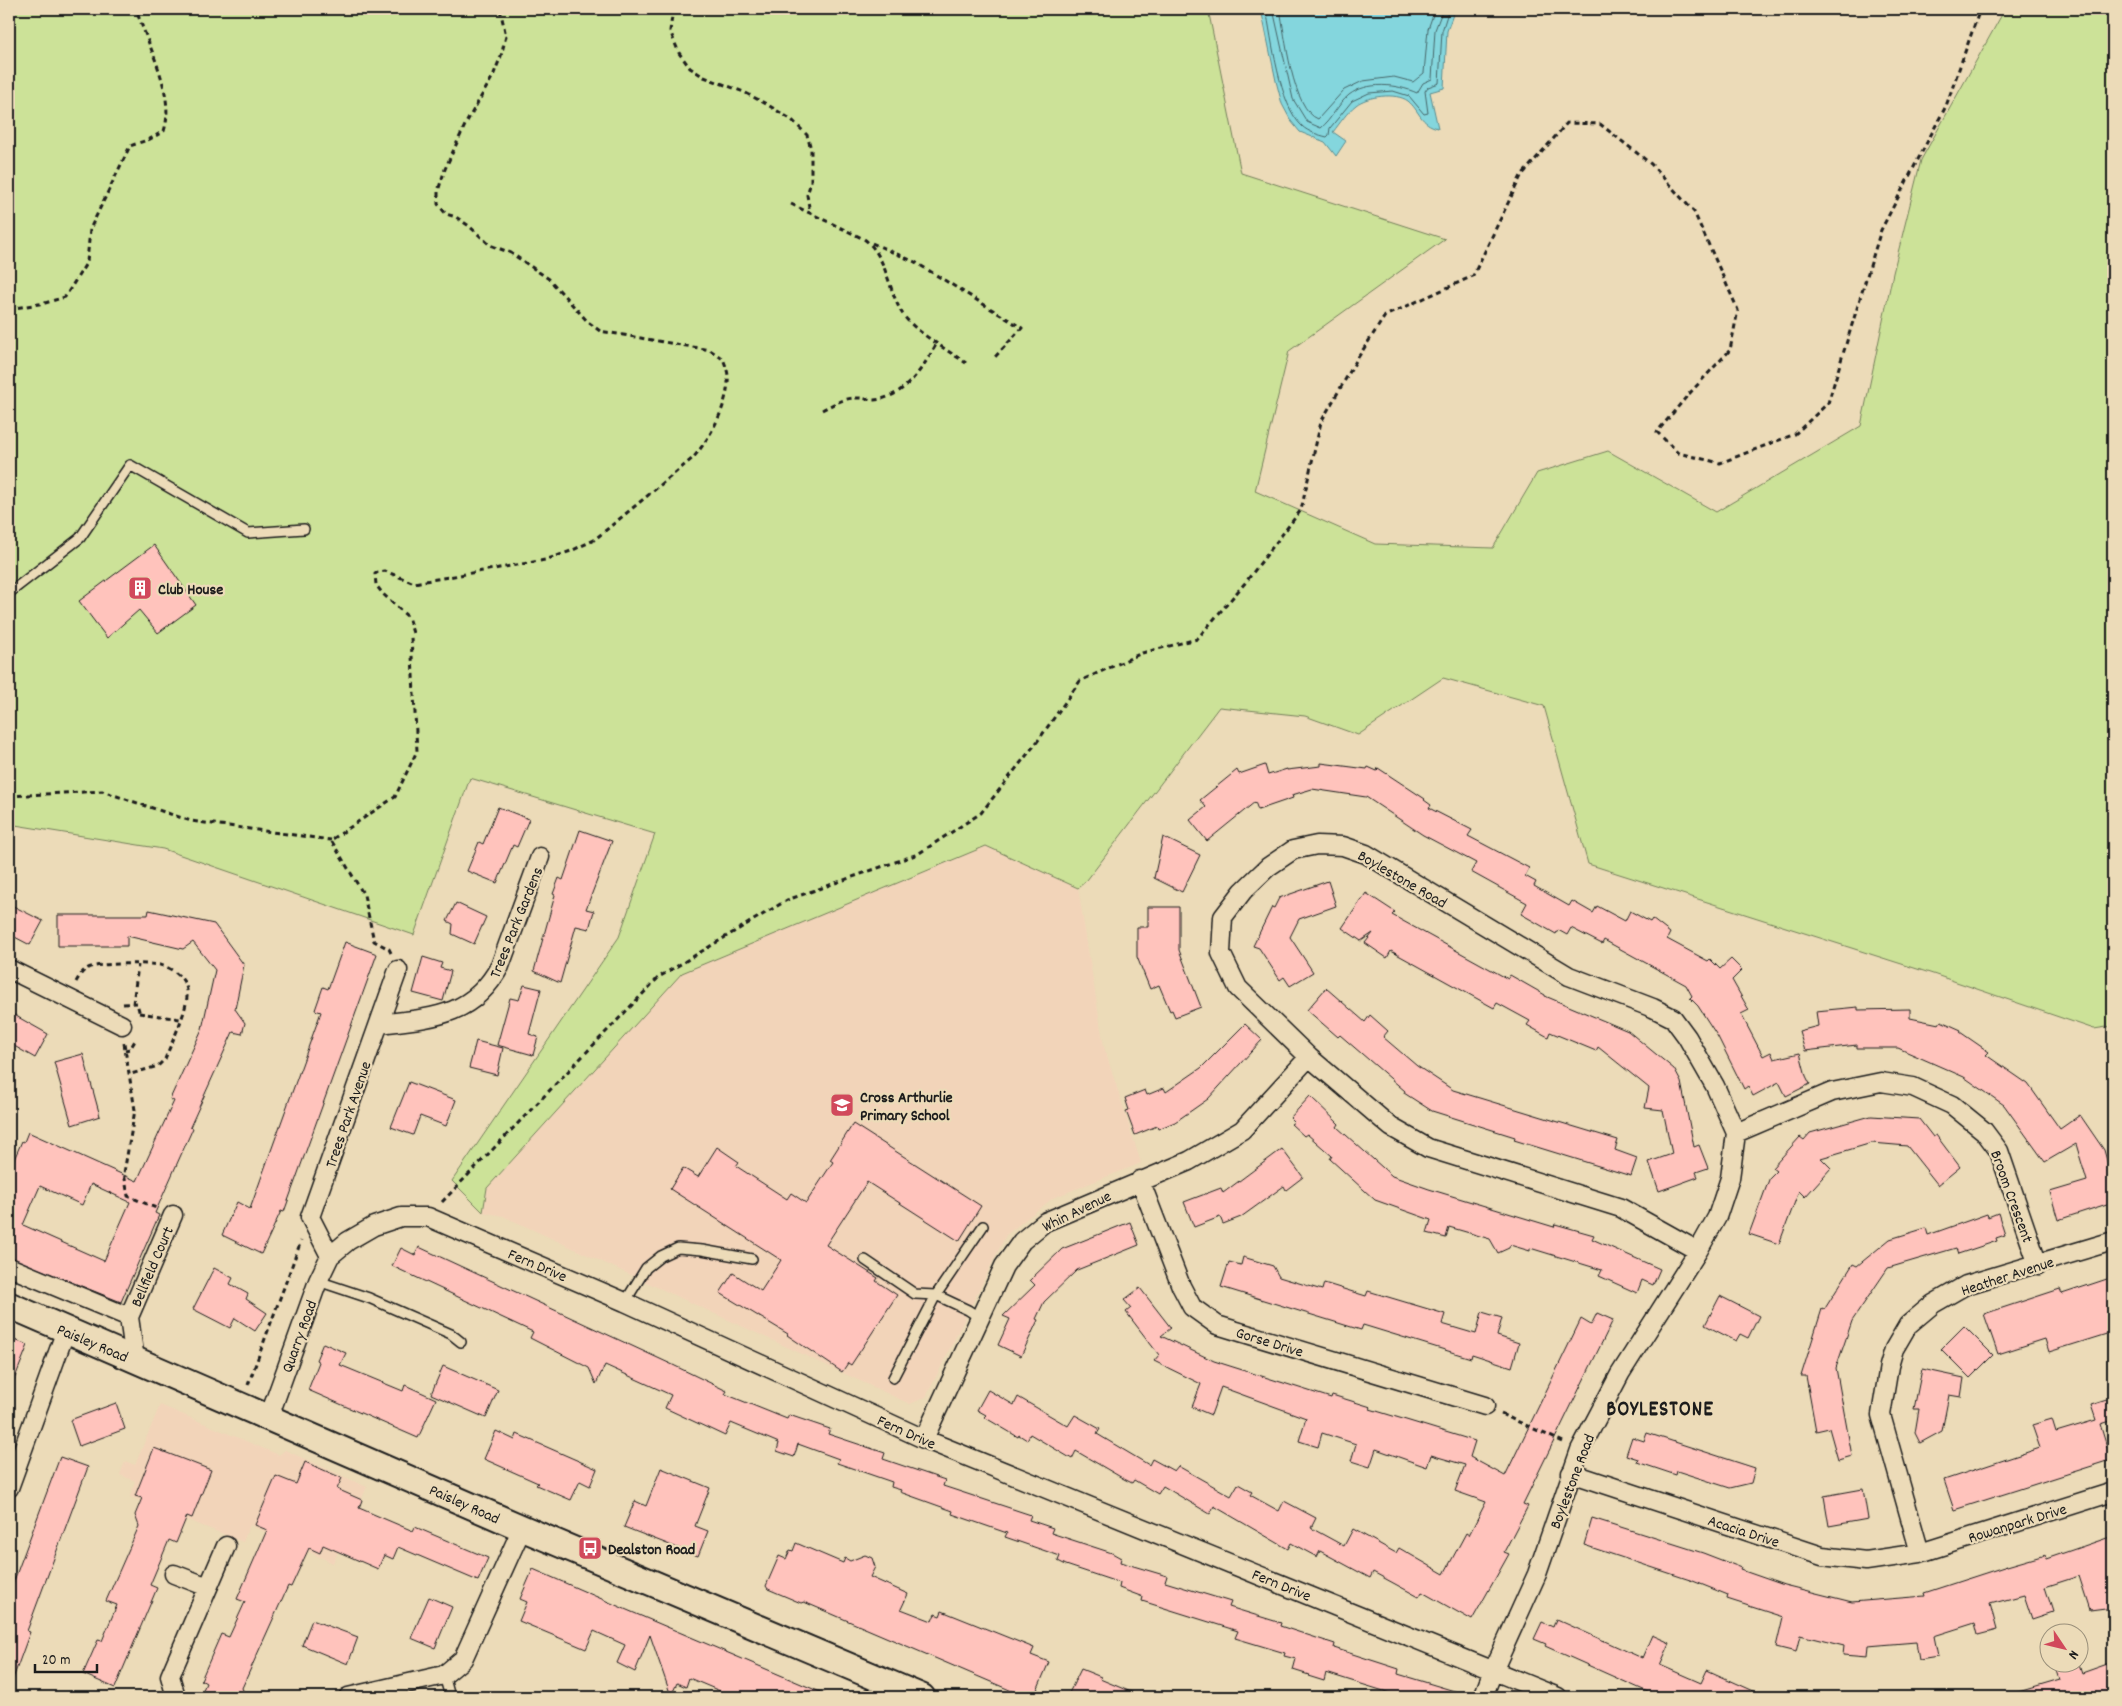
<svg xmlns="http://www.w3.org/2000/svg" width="2122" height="1706" font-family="Dekko,sans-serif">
	<rect width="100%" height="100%" fill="#ecdbb8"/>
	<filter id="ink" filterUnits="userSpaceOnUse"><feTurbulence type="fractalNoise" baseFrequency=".02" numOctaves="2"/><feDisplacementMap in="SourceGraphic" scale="10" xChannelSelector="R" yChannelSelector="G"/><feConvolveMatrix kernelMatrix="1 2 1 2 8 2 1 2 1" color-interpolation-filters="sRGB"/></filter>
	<g filter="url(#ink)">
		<!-- built -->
		<path fill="#f2d4b9" d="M986,846L1078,888L1104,1047L1141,1163L1053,1198L1006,1235L926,1397L910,1404L503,1216L483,1212L487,1188L682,973Z
			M160,1405L279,1455L285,1450L367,1487L333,1563L250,1525L243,1542L130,1497L135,1481L120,1475L125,1461L135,1465Z"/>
		<!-- green -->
		<path fill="#cce298" stroke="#747f5a" d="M9,9H1208L1241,173L1445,239L1289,351L1255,491L1375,544L1493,548L1537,473L1608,451L1716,512L1861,426L1893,273L1921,160L2005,9H2113V1026L2094,1029L1933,974L1588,864L1544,706L1443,678L1358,735L1305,716L1219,707L1087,880L1078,888L986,846L682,973L487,1188L483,1212L452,1181L619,937L655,834L470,778L414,935L163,849L9,824Z"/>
		<!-- water -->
		<path fill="#84d6dd" stroke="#5a8c90" d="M1261,9H1455L1447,31L1444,88L1430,92L1438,128C1420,124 1420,111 1408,101C1396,92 1367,96 1356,105C1347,112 1340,123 1333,132L1346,141L1336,156L1325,142L1300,132L1291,121L1282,104L1276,81Z"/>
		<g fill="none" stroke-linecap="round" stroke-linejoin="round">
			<!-- shore -->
			<path stroke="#466669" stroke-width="1" d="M1266,9C1272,39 1279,105 1302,126C1308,132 1319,135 1327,137L1329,135L1330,128L1352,101L1369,93L1393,91L1409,96L1424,114L1428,113L1425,91L1428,87L1439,83L1442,31L1449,9
				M1273,9L1293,99L1307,122L1321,128C1331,120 1338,104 1349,95C1367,81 1397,84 1417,93L1423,83L1432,79L1435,30L1443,9
				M1280,9C1285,34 1292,109 1318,119L1344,90L1363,81L1394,77L1413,82L1424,73L1428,29L1435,9"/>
		</g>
		<!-- building -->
		<path fill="#ffc3bc" stroke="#1c1c1c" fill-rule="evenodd" d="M154,545L196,605L158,633L139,610L107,638L79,601Z
			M1321,763L1367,769L1368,767L1377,771L1378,768L1425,799L1424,800L1431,805L1429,808L1472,830L1468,836L1529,868L1525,876L1536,882L1534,886L1569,906L1572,901L1593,913L1597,906L1625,921L1630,911L1650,922L1652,919L1670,933L1667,939L1708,961L1710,959L1720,969L1731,959L1742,970L1732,980L1749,1010L1741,1014L1763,1056L1771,1052L1774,1059L1800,1053L1806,1076L1810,1084L1786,1096L1779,1082L1753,1096L1748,1086L1744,1089L1718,1037L1698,1006L1690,998L1692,996L1686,985L1604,940L1602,944L1571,928L1567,935L1558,930L1556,934L1521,914L1527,903L1471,872L1476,863L1423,835L1366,797L1312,789L1292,795L1293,798L1258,810L1255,802L1207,841L1190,820L1206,807L1200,800L1237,770L1239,774L1265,765L1268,775L1287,769V770L1321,766Z
			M498,807L529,819L517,847L513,845L497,883L467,871L479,842L483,844Z
			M580,830L612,841L586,909L594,911L589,929L576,926L560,983L534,971L555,895L553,894L559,878L563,880Z
			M1163,837L1200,855L1182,892L1154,878Z
			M1328,881L1336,906L1299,919L1290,937L1313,972L1290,986L1284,977L1280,980L1259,948L1253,946L1272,907L1274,908L1279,898Z
			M1366,893L1395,912L1392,915L1508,979L1510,975L1545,995V996L1628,1031L1674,1069L1681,1082L1694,1147L1699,1145L1708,1168L1696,1172L1698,1177L1659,1191L1649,1162L1672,1154L1663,1110L1645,1108L1649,1088L1598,1047L1596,1051L1550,1032L1548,1037L1527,1025L1530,1021L1497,1003L1494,1008L1391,951L1387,958L1365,943L1373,933L1361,941L1342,928Z
			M456,903L486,917L474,944L452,934L453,924L447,921Z
			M9,904L43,921L30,945L9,934Z
			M1148,907H1179V950L1201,1007L1175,1017L1172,1010L1170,1011L1159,985L1150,989L1137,957V927H1148Z
			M149,910L214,924L244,965L235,1009L245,1023L242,1034L233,1032L190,1127L193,1128L155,1213L159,1215L121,1302L9,1257V1171L22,1141L24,1142L28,1132L137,1181L174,1101L170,1099L202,1029L215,970L193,942L183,949L127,936V946H58V915H148ZM91,1184L130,1202L104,1261L23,1225L40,1186L82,1205Z
			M345,942L377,954L284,1212L281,1211L261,1254L222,1235L237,1202L250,1209L321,1012L315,1010L323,987L328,989Z
			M423,957L442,963L440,968L451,971L443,1001L413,993Z
			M524,985L541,989L529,1034L538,1037L533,1055L497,1045L510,998L519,1000Z
			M1326,988L1365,1022L1370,1015L1388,1031L1383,1037L1417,1066L1453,1090L1618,1140L1615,1150L1637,1158L1631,1176L1514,1140L1515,1137L1432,1111L1404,1093L1405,1091L1340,1035L1338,1037L1307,1010Z
			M1858,1007V1010L1910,1009V1018L1939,1024L1941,1021L1961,1030L1960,1032L1989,1052L1986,1055L2028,1084L2060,1129L2080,1115L2104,1150L2113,1182V1202L2058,1220L2050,1192L2087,1181L2076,1144L2045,1162L2004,1105L1964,1077L1898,1048H1857V1045L1805,1051L1799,1031L1818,1026L1816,1011Z
			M9,1012L48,1034L35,1058L9,1043Z
			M1245,1024L1262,1040L1208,1099L1175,1122L1158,1129L1157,1126L1135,1135L1126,1111L1129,1110L1125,1098L1145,1090L1147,1095L1164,1088L1166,1092L1201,1068Z
			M476,1041L503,1048L497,1075L469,1068Z
			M83,1054L100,1116L72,1125L54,1062Z
			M409,1082L456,1100L446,1126L420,1116L413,1135L391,1127Z
			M1310,1096L1339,1124L1337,1127L1392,1176L1429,1189L1554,1227L1555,1224L1594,1235L1592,1239L1660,1269L1653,1285L1642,1280L1637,1293L1599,1276L1602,1270L1530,1248V1251L1510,1245L1509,1248L1498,1253L1490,1239L1449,1227L1446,1238L1427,1233L1431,1220L1375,1200L1330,1159L1332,1156L1307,1134L1304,1136L1291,1124L1294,1122L1290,1118Z
			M1871,1116L1919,1119L1933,1137L1936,1135L1960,1167L1938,1185L1907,1146L1872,1143L1821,1158L1831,1168L1805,1197L1799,1191L1779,1244L1749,1234L1770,1177L1776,1171L1772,1168L1800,1137L1804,1140L1810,1133Z
			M853,1124L981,1206L959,1241L867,1182L826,1245L878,1278L876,1281L897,1295L851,1365L848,1363L842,1372L787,1335L788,1334L720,1293L733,1273L761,1291L781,1260L670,1189L683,1168L698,1177L717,1147L739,1162L736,1166L787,1199L791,1193L806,1203L833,1162L830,1160Z
			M1282,1149L1303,1177L1286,1190L1284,1186L1241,1217L1223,1224L1220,1217L1194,1227L1184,1202L1221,1188L1223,1193Z
			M1998,1213L2005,1235L1996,1238L1997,1241L1958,1254L1956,1248L1888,1268L1852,1321L1836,1368L1852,1456L1838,1460L1829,1428L1816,1431L1806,1376H1801L1822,1309L1824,1310L1853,1264L1857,1266L1890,1239L1926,1228L1928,1235L1987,1214L1988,1217Z
			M1130,1222L1139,1245L1077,1270L1044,1302L1036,1319L1038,1320L1021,1356L998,1345L1010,1319L1003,1316L1035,1285L1030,1280L1062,1249Z
			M419,1247L673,1365L727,1391L725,1394L787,1419L789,1415L830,1429L828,1434L885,1453L883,1459L945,1480L943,1486L1031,1515L1029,1520L1053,1528L1051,1533L1112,1553L1121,1558L1120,1562L1167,1576L1165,1582L1231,1602L1229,1607L1281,1623L1280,1626L1335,1644L1334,1648L1399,1669L1398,1674L1461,1693L1460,1697H1403L1326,1673L1324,1681L1308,1676L1309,1675L1293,1670L1296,1659L1284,1656L1285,1653L1235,1638L1238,1631L1142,1601L1143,1597L1119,1588L1120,1583L1066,1565L1058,1561L1060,1556L1005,1537L1007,1533L952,1514L953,1511L900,1492L901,1490L891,1487L892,1482L837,1463L839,1459L798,1444L794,1457L777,1451L779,1443L731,1423L725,1436L665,1408L671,1395L605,1365L596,1384L589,1368L530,1338L533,1332L392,1266L401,1248L415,1255Z
			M1243,1257L1273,1266L1279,1277L1322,1290L1324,1283L1366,1296L1368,1291L1445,1314L1442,1324L1476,1334L1482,1312L1502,1318L1497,1336L1519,1343L1512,1367L1472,1354L1471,1358L1363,1325L1361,1330L1221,1287L1229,1262L1241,1265Z
			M214,1268L233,1278L230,1284L248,1294L246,1299L267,1313L255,1331L235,1318L230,1328L193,1309Z
			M2113,1277V1332L2049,1352L2045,1339L1998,1354L1984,1314L2060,1289L2062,1294Z
			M1140,1288L1171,1328L1161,1336L1214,1361L1331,1398L1332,1395L1371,1407L1370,1409L1475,1441L1470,1457L1505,1476L1581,1319L1591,1325L1597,1313L1613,1320L1523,1504L1528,1506L1504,1552L1509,1554L1472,1620L1422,1592L1419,1597L1373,1572L1370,1578L1320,1551L1317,1557L1291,1543L1288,1549L1214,1506L1210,1514L1163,1486L1158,1494L1134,1480L1132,1483L1124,1479L1076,1451L1072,1459L1030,1434L1027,1440L1019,1435L1018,1437L984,1417L986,1415L977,1410L988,1390L1014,1405L1018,1397L1068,1426L1075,1415L1100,1429L1097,1434L1149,1465L1152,1459L1174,1471L1178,1466L1231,1496L1238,1484L1252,1492L1250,1495L1279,1511L1284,1501L1316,1518L1311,1528L1344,1546L1353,1529L1396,1553L1399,1548L1444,1574L1466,1533L1469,1535L1486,1502L1455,1491L1465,1465L1431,1455L1427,1467L1376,1449L1370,1467L1351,1461L1356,1444L1322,1433L1318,1447L1299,1441L1306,1418L1221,1387L1211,1415L1192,1407L1201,1384L1154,1361L1159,1355L1126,1312L1131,1308L1124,1300Z
			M1720,1296L1759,1316L1748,1338L1740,1334L1736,1341L1705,1325Z
			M1964,1326L1993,1355L1970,1378L1941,1349Z
			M9,1338L28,1345L10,1390H9Z
			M323,1343L346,1353L340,1365L403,1391L405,1385L436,1399L418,1438L308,1390L319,1362L316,1360Z
			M443,1366L498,1390L486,1418L431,1394Z
			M1922,1369L1964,1378L1961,1397L1949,1395L1942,1431L1920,1443L1915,1433L1919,1409H1914Z
			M2113,1398V1420L2100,1424L2111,1460L1954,1510L1944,1480L2040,1448L2032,1425L2052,1419L2056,1432L2096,1420L2091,1405Z
			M116,1403L125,1429L79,1446L70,1420Z
			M496,1431L515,1440L517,1434L597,1469L590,1486L580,1481L571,1500L536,1485L538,1483L484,1459Z
			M1647,1433L1755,1468L1751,1483L1730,1488L1677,1471L1676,1475L1637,1462L1638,1459L1626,1455L1632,1437L1644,1441Z
			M154,1448L211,1470L192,1518L187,1516L176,1543L169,1540L150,1585L157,1588L115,1688L83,1674L98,1640L102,1641L117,1605L106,1601L139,1526L135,1515L142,1498L135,1496Z
			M60,1457L88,1467L27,1631L30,1632L11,1684H9V1594Z
			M305,1462L342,1478L337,1489L362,1500L359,1508L413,1531L415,1527L488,1558L478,1581L398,1547L393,1559L384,1555L378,1569L323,1545L320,1553L309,1548L291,1587L288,1586L242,1688L246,1697H213L202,1692L206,1683L201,1680L221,1634L229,1637L245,1602L237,1599L267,1530L255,1525L276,1476L296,1484Z
			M661,1468L710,1488L695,1526L708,1531L698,1556L624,1527L635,1501L646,1506Z
			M1863,1489L1868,1519L1829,1526L1824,1496Z
			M1592,1518L1703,1553L1742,1568L1741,1570L1784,1585L1852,1602L1925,1596L1924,1593L2007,1566L2045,1555L2046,1559L2113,1536V1607L2090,1610L2079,1576L2045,1587L2053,1612L2032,1619L2024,1595L1990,1604L1997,1630L1978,1635L1975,1623L1934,1636L1938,1656L1919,1659L1916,1642L1868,1646L1867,1657L1843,1655L1844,1646L1800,1635L1796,1652L1776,1647L1783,1617L1727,1599L1728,1595L1693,1581L1584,1545Z
			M796,1543L843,1563L845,1558L850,1561L865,1555L872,1558L875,1567L870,1577L908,1594L901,1609L932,1621L935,1614L940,1616L942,1611L1034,1648L1031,1655L1049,1662L1034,1697H1026L804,1602L801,1603L768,1589L766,1586L779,1556L786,1559L790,1550L793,1551Z
			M533,1569L627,1610L832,1697H734L689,1678L686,1687L677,1683L671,1696L650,1635L635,1672L617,1663L625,1645L594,1631L586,1649L519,1621L527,1602L520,1599Z
			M429,1597L452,1607L435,1648L411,1638Z
			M1556,1619L1642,1658L1652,1635L1670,1643L1660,1665L1701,1683L1707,1670L1767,1697H1659L1545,1646L1546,1644L1534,1639L1542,1622L1553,1627Z
			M312,1620L358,1637L348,1664L302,1645Z
			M2113,1662V1697H2017L2016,1693L2060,1680L2055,1664H2079L2082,1673Z
			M1081,1669L1101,1677L1100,1679L1143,1697H1067Z"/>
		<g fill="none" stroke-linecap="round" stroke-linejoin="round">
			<!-- lane casing -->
			<g stroke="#1c1c1c" stroke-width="12">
				<path id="lane" d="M9,593L80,538L130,465L248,533L304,529
					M865,1260L915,1294L936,1295L968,1310L980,1318
					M318,1281L369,1298L451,1334L461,1342
					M625,1302L646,1268L661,1256L678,1248L702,1250L752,1259
					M893,1378L936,1295L983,1226
					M444,1675L450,1697"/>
			</g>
			<!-- street casing -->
			<g stroke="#1c1c1c" stroke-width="21">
				<path id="street" d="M9,969L122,1025
					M379,1024C431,1018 473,1017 500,966L540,857
					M1736,1133L1832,1092L1881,1082L1913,1087L1952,1105L1984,1131L1999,1151L2038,1265
					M1140,1180L1181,1286L1192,1307L1217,1325L1485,1406
					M330,1256L310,1217L398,970
					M9,1267L129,1317
					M135,1360L129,1317L173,1215
					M269,1417L318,1281L330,1256L348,1241L374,1226L401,1217H428L625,1302L924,1439L1558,1697
					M924,1439L1004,1266L1022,1241L1045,1222L1189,1161L1242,1130L1309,1057
					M1571,1473L1822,1556L1866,1561L1920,1553L2113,1492
					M9,1488L66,1330
					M1920,1553L1881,1415L1889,1366L1894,1349L1908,1325L1933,1304L1966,1285L2113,1241
					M174,1574L208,1587
					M176,1697L170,1676L226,1546
					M348,1697L444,1675L463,1659L522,1528
					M1483,1697L1493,1671L1537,1574L1580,1450L1620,1374L1698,1251L1717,1217L1730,1178L1736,1133L1715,1086L1687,1037L1673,1018L1653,1008L1569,976L1366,854L1343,846L1317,845L1293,850L1268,867L1243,891L1223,917L1221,953L1238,988L1309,1057L1391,1127L1428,1148L1621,1208L1698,1251"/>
			</g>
			<!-- secondary casing -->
			<g stroke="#1c1c1c" stroke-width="29">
				<path id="secondary" d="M9,1305L522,1528L922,1697"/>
			</g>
			<!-- path -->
			<path stroke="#1c1c1c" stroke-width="3" stroke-dasharray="5 4" stroke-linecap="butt" d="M673,9L670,31L679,53L690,68L704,77L744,92L768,105L792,120L807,135L811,149V182L807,195L810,213
				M791,204L864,239C887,256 888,290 902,313C912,330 949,351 966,363
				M872,243L915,262L1022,328L994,358
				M9,309L45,303L65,297L87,262L90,229L130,146L150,139L164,131C176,94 147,44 136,9
				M822,410C834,404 845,397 859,398C864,398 869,400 874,400C905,398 924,366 937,343
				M413,633L408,617L383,594L376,585L375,574L378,572L385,571L414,583L545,560L571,551L594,540L693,458C710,438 726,409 728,382C729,374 726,366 723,359L710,350L600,331L588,322L549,279L511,253L490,245L469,226L456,217L446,214L438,204V191L445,169L466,123L493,76L501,56L506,36L500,9
				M9,796L102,791L191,821L331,840
				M391,953L389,949L374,941L364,895L331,840L395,797L417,751L411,637
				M76,982C79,977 82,971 88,968C97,963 149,963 160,965C172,968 185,978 187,990C189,1009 172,1041 165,1059L158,1066L131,1074
				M123,1004L137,1003L140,1015
				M133,1004L138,965
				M139,1013L180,1019
				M124,1043L135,1110L124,1173L128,1196L156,1208
				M125,1050L130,1049L136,1039
				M442,1202L659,977L787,900L918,854L981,813L1037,742L1080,681L1142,653L1197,639L1245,583L1301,510L1321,422L1357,359L1385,316L1473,276L1521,176L1567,123L1600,124L1651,164L1694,212L1738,310L1730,350L1688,395L1657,432L1678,453L1720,463L1795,434L1828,403L1881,230L1946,106L1980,9
				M248,1385L301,1241
				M1501,1414L1563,1442"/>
			<!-- lane -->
			<use href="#lane" stroke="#ecdbb8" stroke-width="9"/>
			<!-- street -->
			<use href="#street" stroke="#ecdbb8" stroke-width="18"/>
			<!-- secondary -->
			<use href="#secondary" stroke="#ecdbb8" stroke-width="25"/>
		</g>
	</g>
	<!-- icons -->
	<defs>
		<g id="building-square" transform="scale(1.25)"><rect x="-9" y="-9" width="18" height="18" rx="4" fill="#d1495b" stroke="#ecdbb8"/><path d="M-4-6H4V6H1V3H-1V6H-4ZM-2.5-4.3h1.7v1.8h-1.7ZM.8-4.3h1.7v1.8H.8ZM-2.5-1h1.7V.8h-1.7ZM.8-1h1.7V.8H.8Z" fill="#fff"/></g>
		<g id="school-square" transform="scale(1.25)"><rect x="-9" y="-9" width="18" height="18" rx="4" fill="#d1495b" stroke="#ecdbb8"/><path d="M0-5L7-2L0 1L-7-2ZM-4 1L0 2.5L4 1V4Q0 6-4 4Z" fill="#fff"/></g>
		<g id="bus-square" transform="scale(1.25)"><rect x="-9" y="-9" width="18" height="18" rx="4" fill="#d1495b" stroke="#ecdbb8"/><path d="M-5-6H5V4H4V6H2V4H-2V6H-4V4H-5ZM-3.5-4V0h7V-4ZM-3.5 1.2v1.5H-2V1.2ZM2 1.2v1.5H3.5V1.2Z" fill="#fff"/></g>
	</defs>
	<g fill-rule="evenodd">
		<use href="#building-square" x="140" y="588"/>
		<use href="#school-square" x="842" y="1105"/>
		<use href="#bus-square" x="590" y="1548"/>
	</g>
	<g text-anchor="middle" stroke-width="4.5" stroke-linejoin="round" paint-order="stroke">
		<!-- poi labels -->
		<g font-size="16" font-weight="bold" fill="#1c1c1c" stroke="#ecdbb8" text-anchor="start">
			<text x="158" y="594">Club House</text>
			<text x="860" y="1102">Cross Arthurlie<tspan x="860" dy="18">Primary School</tspan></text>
			<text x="608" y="1554">Dealston Road</text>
		</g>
		<!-- street labels -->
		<g font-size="16" fill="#1c1c1c" stroke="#ecdbb8">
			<text transform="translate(1403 878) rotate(30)" y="6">Boylestone Road</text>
			<text transform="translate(515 922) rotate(-68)" y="6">Trees Park Gardens</text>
			<text transform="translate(347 1114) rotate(-71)" y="6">Trees Park Avenue</text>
			<text transform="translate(2013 1196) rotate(70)" y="6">Broom Crescent</text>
			<text transform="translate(1076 1210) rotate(-26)" y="6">Whin Avenue</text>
			<text transform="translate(538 1264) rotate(23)" y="6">Fern Drive</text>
			<text transform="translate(151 1266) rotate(-67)" y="6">Bellfield Court</text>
			<text transform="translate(2007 1275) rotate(-18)" y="6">Heather Avenue</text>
			<text transform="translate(298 1336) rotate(-70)" y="6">Quarry Road</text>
			<text transform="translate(1270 1341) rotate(17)" y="6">Gorse Drive</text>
			<text transform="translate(93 1342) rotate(23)" y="6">Paisley Road</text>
			<text transform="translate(907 1431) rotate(24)" y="6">Fern Drive</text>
			<text transform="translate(1571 1481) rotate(-69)" y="6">Boylestone Road</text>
			<text transform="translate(465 1503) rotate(24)" y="6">Paisley Road</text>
			<text transform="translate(2017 1522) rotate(-17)" y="6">Rowanpark Drive</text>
			<text transform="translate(1744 1530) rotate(18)" y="6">Acacia Drive</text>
			<text transform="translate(1282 1584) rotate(22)" y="6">Fern Drive</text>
		</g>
		<!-- district labels -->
		<g font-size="21" font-weight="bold" letter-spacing="1" fill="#1c1c1c" stroke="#ecdbb8">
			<text x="1660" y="1415">BOYLESTONE</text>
		</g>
	</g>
	<!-- margin -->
	<rect width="2122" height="1706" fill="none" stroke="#ecdbb8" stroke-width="30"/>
	<rect x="15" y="15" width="2092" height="1676" fill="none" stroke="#1c1c1c" stroke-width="2" filter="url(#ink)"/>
	<!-- north arrow -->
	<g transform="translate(2064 1648) rotate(125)"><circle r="24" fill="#ecdbb8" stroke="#998f7a"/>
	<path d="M0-4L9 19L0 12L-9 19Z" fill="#d1495b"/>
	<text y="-8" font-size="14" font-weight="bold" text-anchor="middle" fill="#1c1c1c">N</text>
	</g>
	<!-- scale -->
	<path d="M35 1664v8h62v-8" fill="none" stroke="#1c1c1c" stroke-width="2.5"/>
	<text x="42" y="1664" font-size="15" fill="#1c1c1c" stroke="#ecdbb8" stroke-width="4" paint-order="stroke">20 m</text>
</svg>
